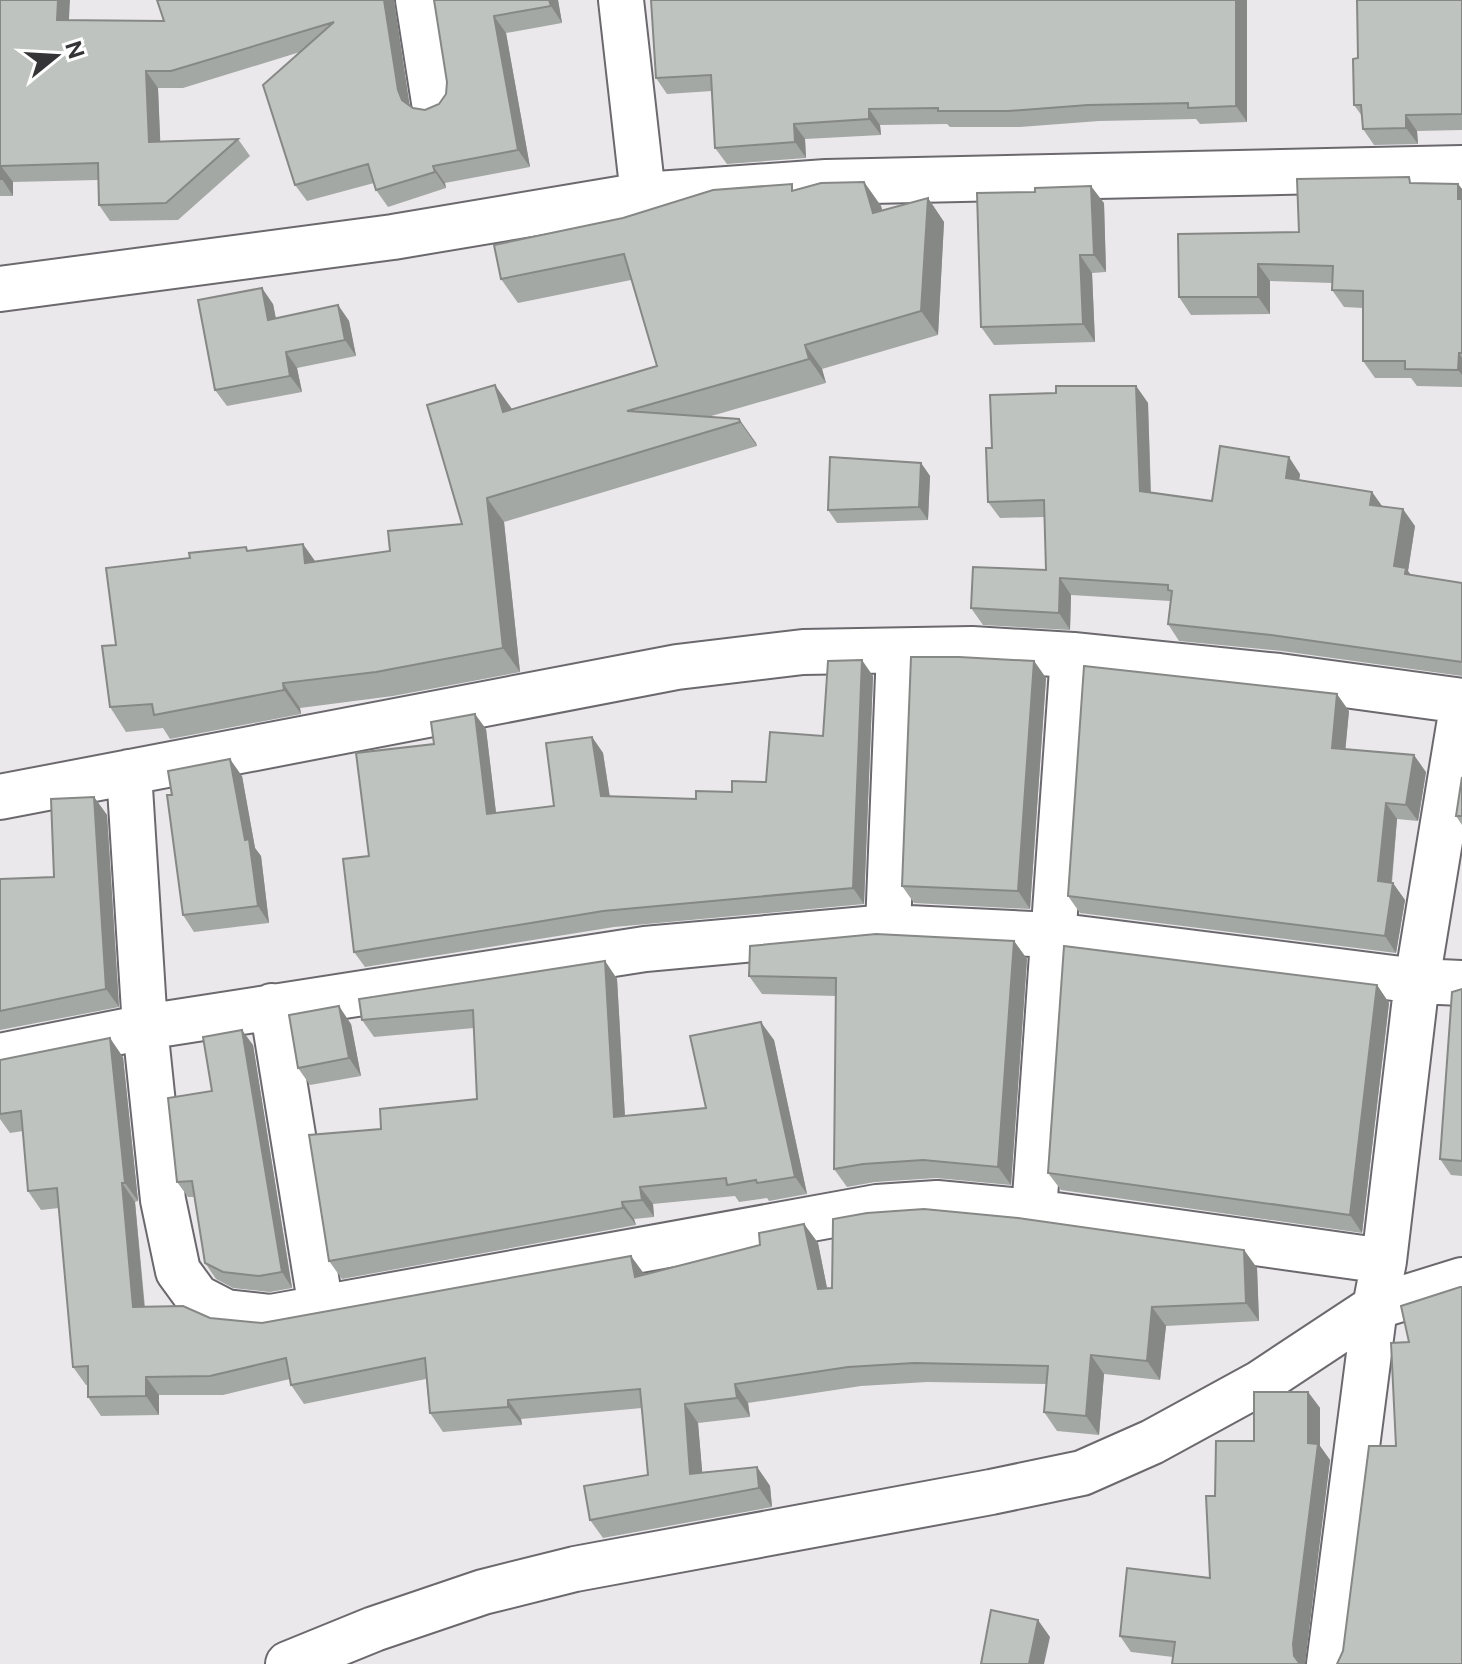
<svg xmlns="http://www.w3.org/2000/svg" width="1462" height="1664" font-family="'Public Sans',sans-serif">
	<rect width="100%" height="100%" fill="#ebe8ec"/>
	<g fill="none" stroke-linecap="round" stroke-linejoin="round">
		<!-- minor casing -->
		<g stroke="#6b696d" stroke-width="48">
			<path id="minor" d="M418,0L434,102
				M621,0L643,195
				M0,289L393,237L643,195L826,182L1462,168
				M129,772L145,1027L163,1200L178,1271L197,1297L226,1312L271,1317L877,1207L937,1203L1034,1212L1384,1261
				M0,797L677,667L803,652L972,649L1073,655L1279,676L1462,701
				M888,927L899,651
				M272,1006L321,1308
				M0,1056L145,1027L645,949L888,927L1053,935L1417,981L1462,983
				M1034,1212L1073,655
				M288,1664L374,1629L483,1592L575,1569L991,1492L1082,1473L1152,1442L1260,1383L1375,1307L1462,1280
				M1329,1664L1375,1307L1384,1261L1417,981L1462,707"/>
		</g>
		<!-- minor -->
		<use href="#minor" stroke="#fff" stroke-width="44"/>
	</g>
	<!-- wall -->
	<path fill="#a4a8a5" d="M0,0L69,20L164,21L157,0H394L409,106L413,108L425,110L439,104L446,94L447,82L434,0H558L562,23L506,33L530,167L445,183L446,188L388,207L376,190L374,183L307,201L295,185L300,52L183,88H158L160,141L238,139L250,156L178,220L110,221L99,205L98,180L13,182V196H0Z
		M1247,0V122L1200,124L1196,119L1099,121L1020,127H950L947,124L880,125L881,135L805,139L806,158L727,164L715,148L712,91L667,94L656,78Z
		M1462,0V130L1417,131L1418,144L1374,145L1363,129L1362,116L1354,105L1358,58Z
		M864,182L881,206L882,210L928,198L944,222L938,335L822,369L826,383L708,417L739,419L756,443L757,446L504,522L520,672L393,696L300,708L301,714L170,739L163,728L126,732L110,707L116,645L249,551L315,561L390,551L462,524L512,410L657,366L631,280L518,303L501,279L796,190Z
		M1414,183L1458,184L1462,189V387L1417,386L1411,378H1375L1363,361V308L1344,307L1332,290V283L1270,281V314L1191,315L1179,297L1299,232Z
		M1104,203L1106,272L1092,273L1095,342L994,345L981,327Z
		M273,304L276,318L338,305L349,321L356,356L297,368L302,392L227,406L215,390Z
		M1136,386L1148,403L1151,492L1212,501L1300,474L1299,481L1372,492L1382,506L1415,526L1408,571L1411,575L1462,583V676L1282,651L1179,641L1168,624L1170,601L1071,595L1070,630L983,625L971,608L1046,570L1044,517L1000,518L988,502L992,448L1056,393Z
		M921,463L930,476L928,520L837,523L828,510Z
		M1034,661L1046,678L1030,909L914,903L902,886Z
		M873,676L864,904L614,927L365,967L354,952L369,856L434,744L486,729L496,813L554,806L592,737L603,753L610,797L696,799L732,792L766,782L823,736Z
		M1349,711L1345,749L1426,772L1418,821L1397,819L1392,883L1405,900L1396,953L1080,913L1068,896Z
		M242,776L255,848L261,856L269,923L194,932L183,915L172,795Z
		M1462,777V825L1456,816Z
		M94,797L107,815L119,1007L0,1030V879L54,877Z
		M1014,941L1027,959L1011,1185L936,1178L875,1182L847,1187L834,1169L836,996L762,994L749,976Z
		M605,961L617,979L625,1116L706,1108L774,1040L807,1194L769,1201L767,1198L739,1202L735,1196L653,1204L654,1217L634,1219L636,1225L342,1279L329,1261L381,1129L477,1099L474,1028L374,1037L362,1020Z
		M1377,985L1389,1003L1362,1233L1061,1190L1048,1173Z
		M1462,989V1176L1451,1175L1440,1159Z
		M351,1024L361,1076L310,1085L298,1068Z
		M253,1045L292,1288L270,1292L233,1288L216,1279L205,1263L194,1197H188L177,1182L212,1091Z
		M123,1057L138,1201L135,1202L145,1307L210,1318L262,1323L645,1275L760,1245L804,1224L818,1243L827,1288L1244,1250L1257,1268L1259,1321L1166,1326L1160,1380L1104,1374L1099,1435L1057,1431L1044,1412L1046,1384L927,1382L861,1386L748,1403L750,1417L698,1423L702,1472L757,1467L770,1486L772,1507L603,1538L590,1520L648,1475L642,1408L521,1419L522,1425L443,1432L430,1413L426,1379L304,1404L291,1385L290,1379L223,1395H159V1415L101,1416L88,1397V1385H86L73,1367L59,1208L41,1210L28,1191L23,1131L10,1133L0,1119V1060Z
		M1308,1392L1320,1408V1446L1330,1460L1304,1661L1173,1657L1131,1652L1120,1636L1210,1578L1215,1496L1254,1441Z"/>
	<!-- shaded-wall -->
	<path fill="#868886" d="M58,0H70L68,37L57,20Z
		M384,0H394L410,107L402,100L398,90Z
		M549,0H558L562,23L551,6Z
		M1236,0H1247V122L1236,106Z
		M494,16L506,33L530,167L518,150Z
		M146,71L158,88L161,158L149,142Z
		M869,109L880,125L881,135L869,119Z
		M1406,115L1417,131L1418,144L1406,128Z
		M794,124L805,139L806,158L795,142Z
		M1,166L13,182V196L2,179Z
		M433,166L445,183L446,188L435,172Z
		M864,182L881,206L890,237L873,213Z
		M1458,184L1462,189V205L1458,199Z
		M1091,186L1104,203L1106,272L1094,255Z
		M928,198L944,222L938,335L921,311Z
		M1080,255L1092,273L1095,342L1083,324Z
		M1258,264L1270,281V314L1258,297Z
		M262,288L273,304L279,336L268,320Z
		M338,305L349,321L356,356L345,340Z
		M805,345L822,369L826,383L809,359Z
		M286,352L297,368L302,392L290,376Z
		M1459,353L1462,358V375L1458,370Z
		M495,385L512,409L503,412Z
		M1136,386L1148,403L1151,507L1140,491Z
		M739,419L756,443L757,446L740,422Z
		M1289,457L1300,474L1297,495L1286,478Z
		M921,463L930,476L928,520L919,507Z
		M1372,492L1384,509L1370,505Z
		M487,498L504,522L520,672L503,648Z
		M1403,509L1415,526L1408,571L1417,584L1394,566Z
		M303,544L320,568L305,563Z
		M1060,578L1071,595L1070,630L1059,613Z
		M862,660L873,676L864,904L853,888Z
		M1034,661L1046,678L1030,909L1018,891Z
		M283,683L300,708L301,714L284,690Z
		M1337,694L1349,711L1344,765L1332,748Z
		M475,714L486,729L498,829L487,814Z
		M592,737L603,753L612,812L601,796Z
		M1414,755L1426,772L1418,821L1406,805Z
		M230,759L242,776L255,848L261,856L269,923L258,906Z
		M94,797L107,815L119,1007L106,989Z
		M1386,803L1397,819L1390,898L1378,881Z
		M1393,883L1405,900L1396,953L1385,936Z
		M1014,941L1027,959L1011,1185L998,1167Z
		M605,961L617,979L626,1135L614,1117Z
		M1377,985L1389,1003L1362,1233L1350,1215Z
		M339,1006L351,1024L361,1076L349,1058Z
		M761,1022L774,1040L807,1194L795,1177Z
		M242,1030L253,1045L292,1288L282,1272Z
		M110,1038L123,1057L138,1201L125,1183Z
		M122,1183L135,1202L146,1326L133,1307Z
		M640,1187L653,1204L654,1217L642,1200Z
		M622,1202L634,1219L636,1225L623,1208Z
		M804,1224L818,1243L831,1308L818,1289Z
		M1244,1250L1257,1268L1259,1321L1246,1303Z
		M631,1256L645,1275L635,1277Z
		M1152,1307L1166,1326L1160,1380L1147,1361Z
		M1091,1355L1104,1374L1099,1435L1086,1416Z
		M146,1377L159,1395V1415L146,1396Z
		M735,1384L748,1403L750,1417L737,1398Z
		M1308,1392L1320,1408V1446L1330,1460L1305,1664H1300L1294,1656L1293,1644L1308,1443Z
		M508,1400L521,1419L522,1425L508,1407Z
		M685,1404L698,1423L704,1492L690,1474Z
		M757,1467L770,1486L772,1507L759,1488Z
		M1038,1620L1050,1637L1044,1664H1029Z"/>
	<!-- building -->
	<path fill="#bfc3c0" stroke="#868886" stroke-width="2" d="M0,0H58L57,20L164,21L157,0H384L398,90L402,100L413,108L425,110L439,104L446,94L447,82L434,0H549L551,6L494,16L518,150L433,166L435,172L376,190L368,164L295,185L263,85L334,22L171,71H146L149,142L238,139L166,203L99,205L98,163L1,166L2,179H0Z
		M651,0H1236V106L1188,108V103L1088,105L1008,111H938V108L869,109V119L794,124L795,142L715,148L711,75L656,78Z
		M1357,0H1462V114L1406,115V128L1363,129L1361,105H1354L1353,59L1358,58Z
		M1409,177L1410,183L1458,184V199H1462V353H1459L1458,370L1405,369V361H1363V291L1332,290L1333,266L1258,264V297H1179L1178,234L1299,232L1297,179Z
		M864,182L873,213L928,198L921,311L805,345L809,359L627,411L739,419L740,422L487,498L503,648L376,672L283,683L284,690L154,715L152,704L110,707L102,646L116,645L106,568L190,558L189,553L246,547L247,551L303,544L305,563L390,551L388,531L462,524L427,405L495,385L503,412L657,366L624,254L501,279L494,245L623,218L713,190L792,184V191L821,183Z
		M1091,186L1094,255H1080L1083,324L981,327L977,193L1035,192V188Z
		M262,288L268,320L338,305L345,340L286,352L290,376L215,390L198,300Z
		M1056,386H1136L1140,491L1212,501L1220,446L1289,457L1286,478L1372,492L1370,505L1403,509L1394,566L1406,568L1405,574L1462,583V662L1271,635L1168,624L1172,591L1168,590V585L1060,578L1059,613L971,608L973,567L1046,570L1044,500L988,502L986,448H992L990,395L1056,393Z
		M830,457L921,463L919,507L828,510Z
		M911,657H959L1034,661L1018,891L902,886Z
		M862,660L853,888L603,911L354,952L343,859L369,856L356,753L434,744L431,722L475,714L487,814L554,806L546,743L592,737L601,796L696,799V791L732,792V781L766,782L770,732L823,736L828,661Z
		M1084,666L1337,694L1332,748L1414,755L1406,805L1386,803L1378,881L1393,883L1385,936L1068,896Z
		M230,759L245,840L249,839L258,906L183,915L167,795H172L168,771Z
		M1462,777V816H1456Z
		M94,797L106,989L0,1011V879L54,877L51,799Z
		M876,934L1014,941L998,1167L923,1160L863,1164L834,1169L836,978L749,976L750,946Z
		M1064,946L1377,985L1350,1215L1048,1173Z
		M605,961L614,1117L706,1108L690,1036L761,1022L795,1177L757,1183L756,1180L727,1185L726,1178L640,1187L642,1200L622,1202L623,1208L329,1261L309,1135L381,1129L380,1109L477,1099L473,1010L362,1020L359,999Z
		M1462,989V1161L1440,1159L1452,992Z
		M339,1006L349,1058L298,1068L289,1015Z
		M242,1030L282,1272L259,1276L223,1272L205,1263L192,1181L177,1182L168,1098L212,1091L203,1037Z
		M110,1038L125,1183H122L133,1307L183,1306L210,1318L262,1323L631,1256L635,1277L760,1245L759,1233L804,1224L818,1289L832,1288L833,1219L867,1213L924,1209L1018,1218L1244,1250L1246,1303L1152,1307L1147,1361L1091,1355L1086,1416L1044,1412L1048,1366L914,1363L848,1367L735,1384L737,1398L685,1404L690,1474L757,1467L759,1488L590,1520L584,1486L648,1475L640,1389L508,1400V1407L430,1413L425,1358L291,1385L286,1358L210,1376L146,1377V1396L88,1397V1366L73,1367L57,1188L28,1191L21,1111L0,1114V1060Z
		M1460,1287H1462V1664H1337L1343,1651L1369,1446H1396L1391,1343L1409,1342L1401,1306Z
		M1254,1392H1308V1443L1318,1444L1293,1644L1294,1656L1300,1664H1172L1175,1642L1120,1636L1127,1568L1210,1578L1206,1496H1215L1216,1441H1254Z
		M991,1610L1038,1620L1029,1664H981Z"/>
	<!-- north arrow -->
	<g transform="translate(56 56) rotate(72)" stroke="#ffffff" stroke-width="6" paint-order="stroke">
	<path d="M0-6L14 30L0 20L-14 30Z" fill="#353436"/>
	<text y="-12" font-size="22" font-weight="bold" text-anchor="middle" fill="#353436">N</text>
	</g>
</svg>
